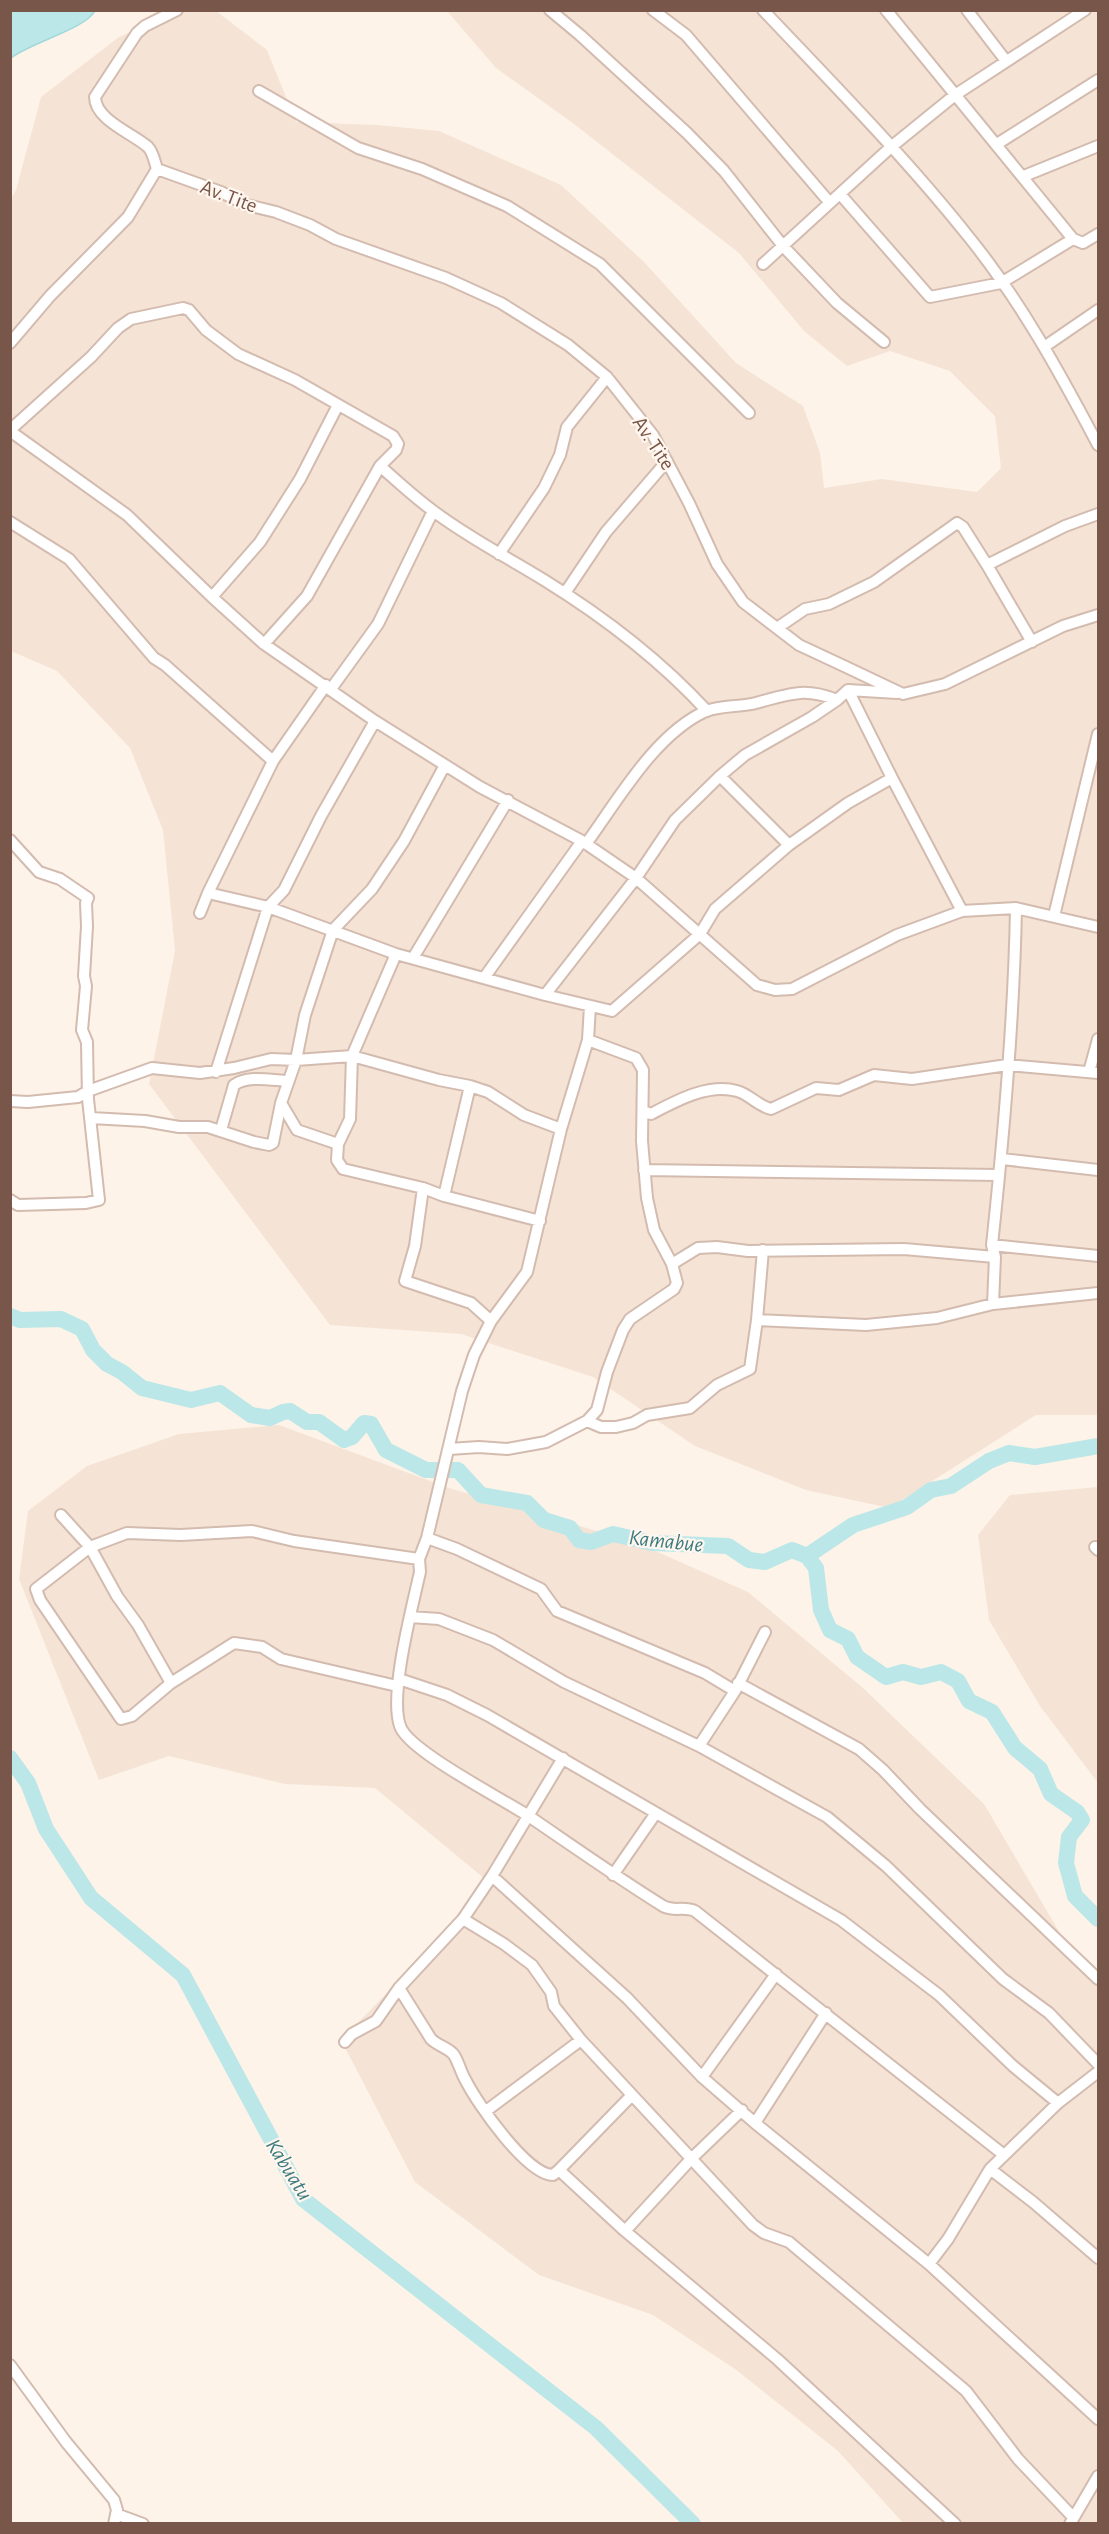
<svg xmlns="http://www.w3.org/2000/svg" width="1109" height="2534" font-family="'Alegreya Sans',sans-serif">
	<rect width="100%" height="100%" fill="#fdf3e8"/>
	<!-- residential -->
	<path fill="#f5e4d6" d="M177,11H216L267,50L296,122L377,125L439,131L561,185L644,262L736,363L803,406L820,453L824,488L882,479L977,492L1001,468L995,416L950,371L890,351L847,366L804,331L739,253L574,124L496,68L447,11H1098V1415H1036L890,1508L806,1490L695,1446L593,1377L461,1334L330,1325L149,1084L175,951L163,830L130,748L57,671L11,651L10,200L16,190L41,97L119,37Z
		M279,1425L449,1488L635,1542L748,1592L863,1688L984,1804L1061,1935L1098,1978V2523H903L838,2451L735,2369L653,2315L539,2275L415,2182L341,2040L436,1943L485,1879L375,1788L285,1784L169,1756L99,1780L19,1579L28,1511L87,1466L179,1434Z
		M1098,1487V1783L1040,1706L989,1620L978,1535L1010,1495Z"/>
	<!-- water -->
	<path fill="#bbe7e8" stroke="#a1d8db" stroke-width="1.5" d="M11,10H95V11C85,29 30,43 11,58Z"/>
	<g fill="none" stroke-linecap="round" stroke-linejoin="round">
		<!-- river -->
		<path stroke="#bbe7e8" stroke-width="16" d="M10,1316L20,1320L61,1319L82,1329L93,1350L107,1364L122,1372L142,1388L191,1400L220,1393L251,1415L270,1418L283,1412L290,1411L307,1422H319L344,1440L352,1437L364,1423L371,1424L386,1450L426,1470H458L481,1495L527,1503L544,1520L570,1528L579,1540L591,1542L613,1534L652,1543L728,1546L749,1560L765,1562L792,1550L807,1556L816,1568L821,1610L830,1630L848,1639L857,1657L886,1677L903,1672L921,1677L941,1672L958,1681L969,1701L992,1712L1015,1748L1040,1769L1051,1794L1077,1812L1082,1820L1069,1837L1066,1863L1075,1896L1098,1919
			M807,1556L853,1525L907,1507L931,1490L951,1486L989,1461L1009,1453L1035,1457L1098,1446
			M10,1758L28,1783L46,1829L91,1898L183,1975L303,2199L596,2428L693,2524"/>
		<!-- street casing -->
		<g stroke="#d3bbaf" stroke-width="14">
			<path id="street" d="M550,10L580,35L687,133L724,171L783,246L837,303L884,342
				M653,10L686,35L830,203
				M763,10C833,84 905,157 968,236C1020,300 1060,373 1098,445
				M886,10L1073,239L1083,243L1098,234
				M967,10L1006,61
				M259,91L358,148L422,169L507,206L600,264L749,413
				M997,144L1098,80
				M157,169L221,192L247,205L276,212L310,225L336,239L446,278L501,303L568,345L607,377L653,435L689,503L717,564L743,602L799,645L844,666L903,694L945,684L1063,626L1098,615
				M157,169C155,163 153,152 148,147C134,134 95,120 95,97L137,33L145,26L177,10
				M1024,176L1098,146
				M840,194L930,297L1001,283L1073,239
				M763,264L891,147L955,95L1085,10
				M10,343L50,296L128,217L157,169
				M1044,347L1098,310
				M10,430L91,357L118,328L131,319L183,308L189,310L206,330L238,354L295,380L393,436L398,444L396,450L380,466L307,596L264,644
				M10,431L127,515L212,597L264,644L375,721L480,787L582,841L636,878L757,985L775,990L792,989L897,935L962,911L1016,908L1098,927
				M380,466C397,481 414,497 432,510C467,537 507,557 544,580C604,617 659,659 707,711
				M10,522L69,559L154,658L165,665L273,761
				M499,554L544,488L560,455L567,427L607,377
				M565,593L606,532L667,461
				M212,597L260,542L300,479L338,405
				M777,628L805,609L829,604L874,582L957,523L963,527L987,565
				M1032,642L987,565L1065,526L1098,514
				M331,689L378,624L433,511
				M720,776L789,845
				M892,778L962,911
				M10,840L39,872L60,879L88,898L86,903L87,926L84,976L86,986L82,1030L87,1042L88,1099L99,1200L86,1203L18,1205L10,1200
				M586,844C618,800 655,734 706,711C721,705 741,707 756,703C789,694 804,687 837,700L848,690L897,693
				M208,893L273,761L326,685
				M200,913L208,893L268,907L396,954L545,995L612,1011L700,934L715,909L789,845L848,803L892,778L848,690
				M1054,916L1098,734
				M413,958L508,800
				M484,978L582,841
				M545,995L636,878L675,820L720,776L745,755L812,717L837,700
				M590,1006L588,1040L561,1129L527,1272L491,1321L474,1355L462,1391L427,1538L419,1559L420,1572C412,1608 389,1694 400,1726C408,1751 505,1800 530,1817C574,1847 618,1878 663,1906C674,1912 684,1906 695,1911L1004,2155
				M588,1040L636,1058L643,1070L642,1141L647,1198L654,1230L672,1264
				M216,1072L268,907L284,890L321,816L375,721
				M1089,1072L1098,1039
				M10,1101L28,1102L78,1097L88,1091L152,1068L200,1073L234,1068L271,1059L296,1060L352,1056L439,1080L470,1086L488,1092L524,1115L561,1129
				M281,1103L297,1130L338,1144L337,1160L343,1169L423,1188L444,1196L540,1221
				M643,1111L651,1114C676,1101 708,1083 737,1091C749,1094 758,1106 771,1109L816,1088L839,1090L874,1075L912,1079L1007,1065L1098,1073
				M91,1118L145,1121L179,1127H208L254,1142L269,1145L273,1143L281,1103L296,1060L305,1015L333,930L372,889L404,841L445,765
				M221,1130L234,1085C247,1075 271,1080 287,1081
				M338,1144L350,1119L352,1056L396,954
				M1002,1159L1098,1170
				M644,1170L999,1175
				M423,1188L415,1246L405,1281L471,1303L491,1321
				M444,1196L470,1086
				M992,1245L1098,1256
				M993,1304L995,1257L992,1245C1004,1133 1014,1020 1016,908
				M757,1320L866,1325L937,1318L993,1304L1098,1293
				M587,1421L601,1427H616L633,1423L647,1415L690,1408L717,1385L750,1369L757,1320L763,1250
				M449,1449L479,1447L507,1449L546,1442L587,1421L597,1410L607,1372L623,1330L630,1319L674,1289L677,1283L672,1264L698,1248L717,1247L748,1251L904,1249L995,1257
				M61,1515L90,1547L117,1596L138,1625L171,1683
				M427,1538L457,1549L541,1589L557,1611L705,1673L735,1691
				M1095,1547L1098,1550
				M410,1617L439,1619L493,1640L564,1682L699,1746L827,1817L886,1866L1003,1979L1049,2013L1098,2064
				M399,1679L447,1695L487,1715L841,1920L939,1995L1013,2066L1058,2103
				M738,1683L859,1749L883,1770L920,1809L1098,1979
				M397,1686L281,1659L262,1647L234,1643L171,1683L132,1716L121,1719L40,1600L36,1589L90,1547L127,1533L181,1535L252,1531L294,1541L419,1559
				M699,1746L735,1691L765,1632
				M613,1875L656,1813
				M492,1876L627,1998L702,2077L755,2123L929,2264L1098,2419
				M463,1919L504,1944L532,1965L551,1992L554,2006L581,2040L753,2225L764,2233L789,2242L966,2391L1018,2459L1072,2516
				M399,1988L431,2039C438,2046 449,2048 454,2055C459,2063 461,2073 466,2081C477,2103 527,2175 553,2175L559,2170L632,2095
				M345,2042L352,2034L376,2021L399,1988L463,1919L492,1876L563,1758
				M702,2077L776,1974
				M486,2111L581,2040
				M755,2123L826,2013
				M990,2169L1058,2103L1098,2072
				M559,2170L625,2231L777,2359L955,2524
				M625,2231L691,2159L742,2110
				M929,2264L948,2239L990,2169L1033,2202L1098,2258
				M10,2365L66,2442L114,2500L117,2510L114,2524
				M116,2514L143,2524
				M1070,2524L1098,2476"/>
		</g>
		<!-- street -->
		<use href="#street" stroke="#fff" stroke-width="10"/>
	</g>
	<g text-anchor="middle" stroke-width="4.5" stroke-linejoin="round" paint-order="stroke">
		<!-- street labels -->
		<g font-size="21" fill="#79564a" stroke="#fff7ef">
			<text transform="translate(229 196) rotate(21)" y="7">Av. Tite</text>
			<text transform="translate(654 443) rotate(57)" y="7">Av. Tite</text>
		</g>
		<!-- water labels -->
		<g font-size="22" font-style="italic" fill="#3c7b7e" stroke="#fff7ef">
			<text transform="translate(666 1540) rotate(6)" y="8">Kamabue</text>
			<text transform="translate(290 2169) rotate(58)" y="8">Kabuatu</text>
		</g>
	</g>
	<!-- border -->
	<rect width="1109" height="2534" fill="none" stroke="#79564a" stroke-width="24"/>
</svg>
